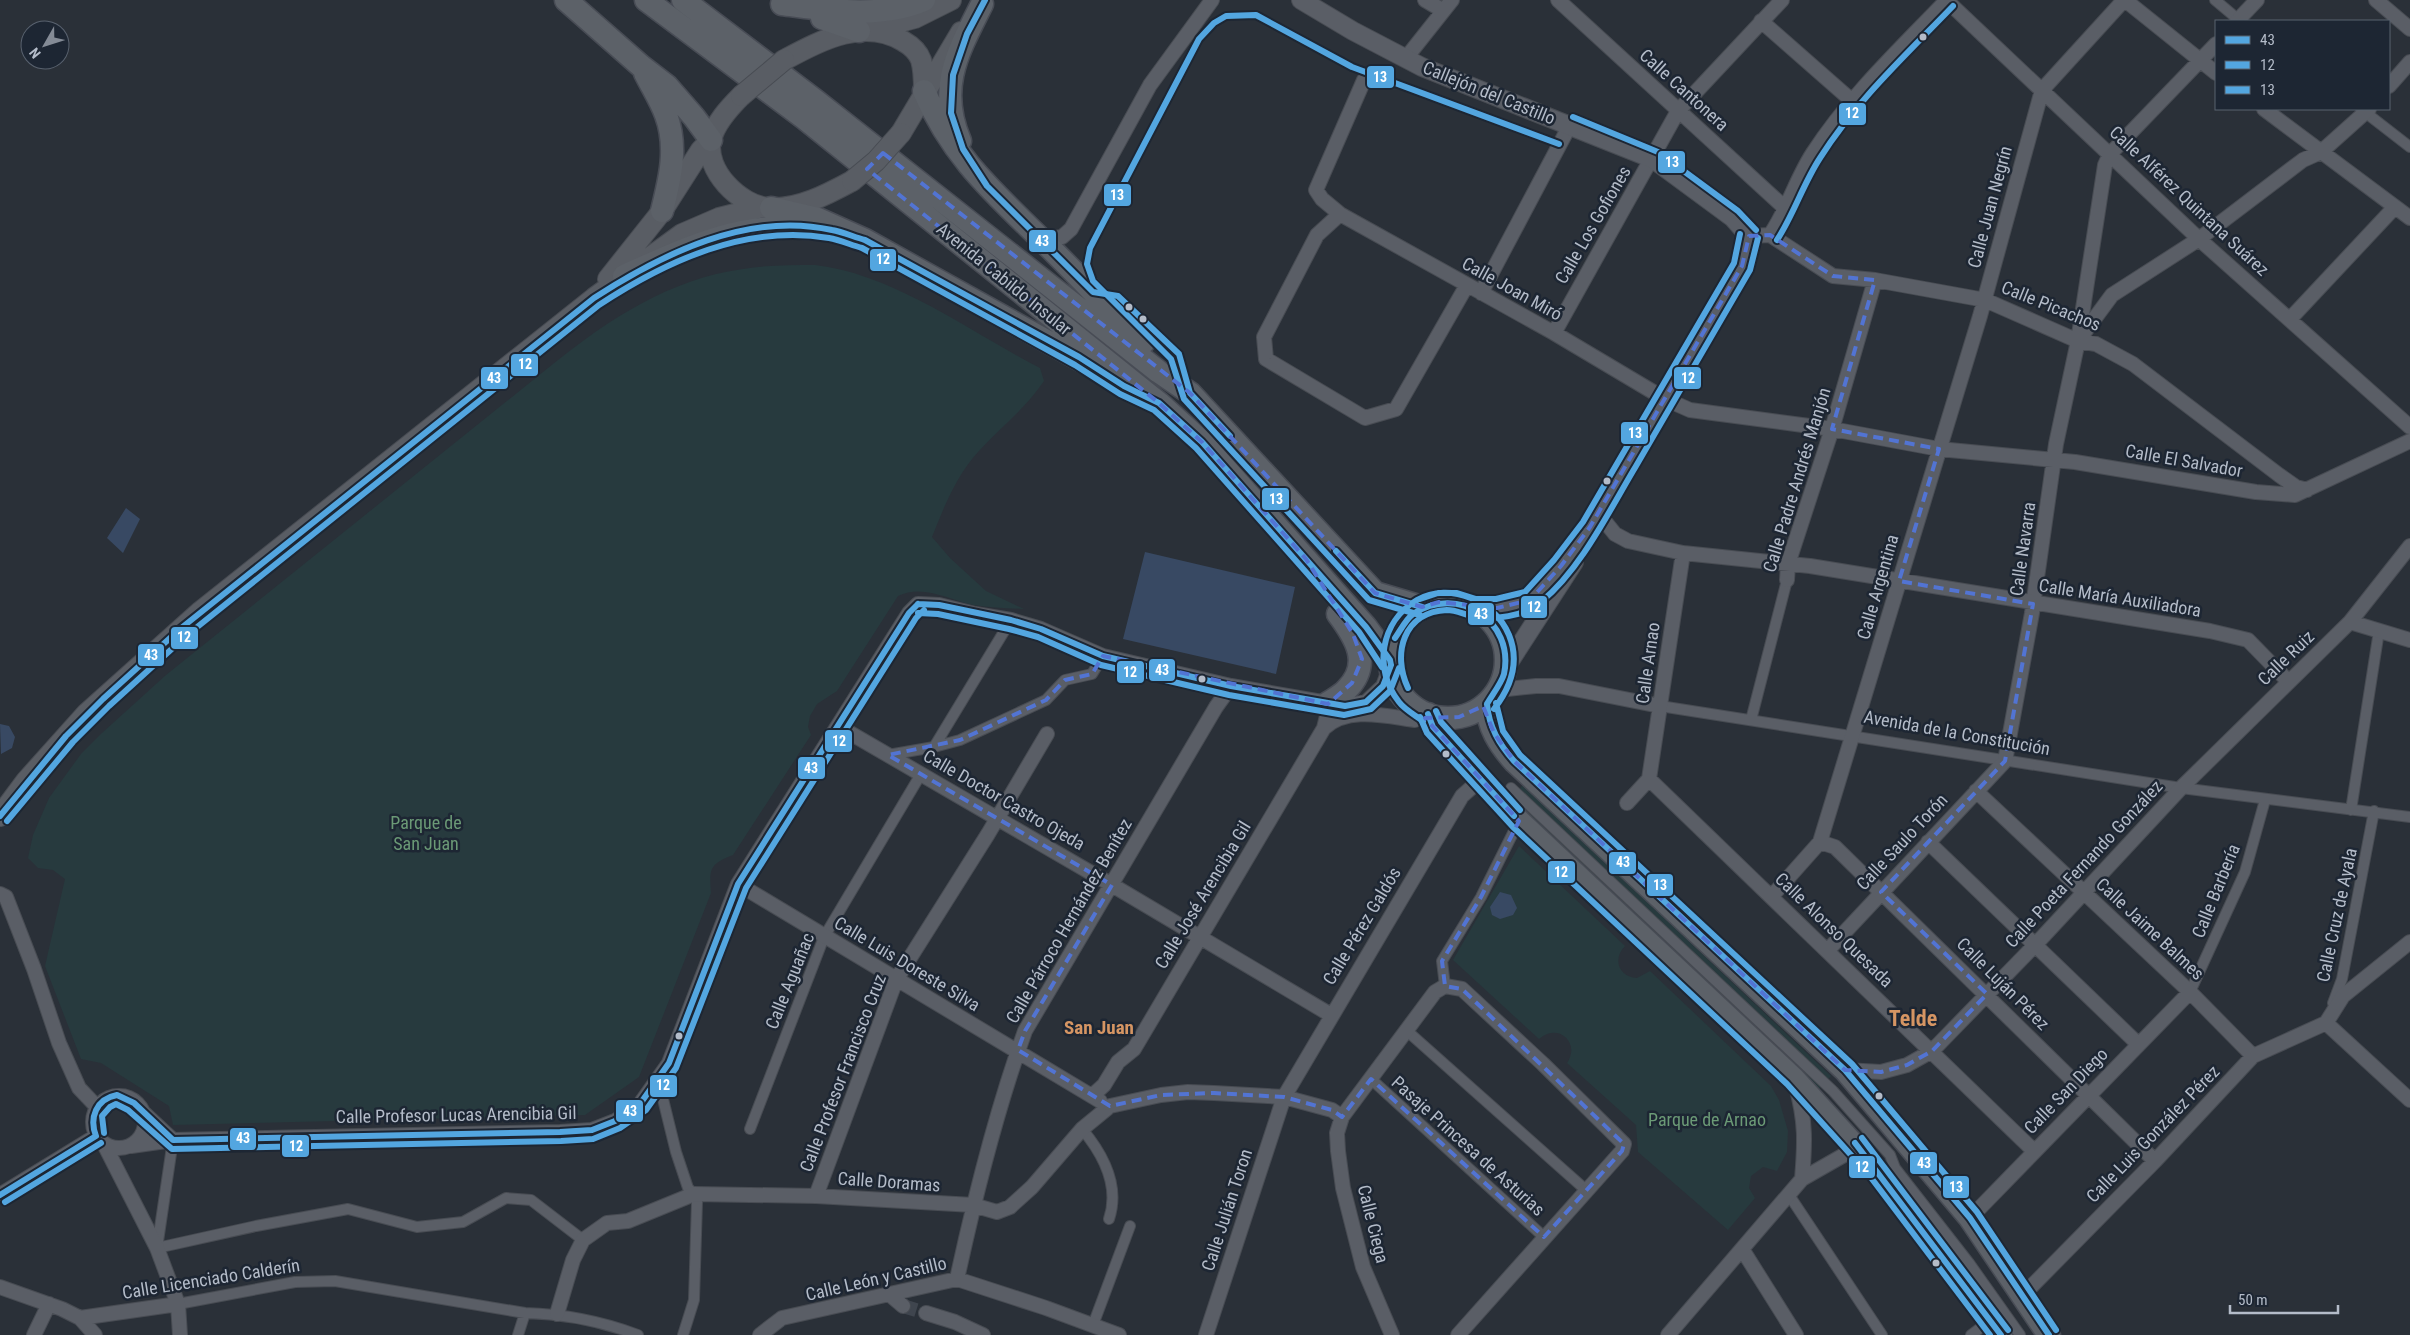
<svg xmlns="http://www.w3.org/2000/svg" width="2410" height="1335" font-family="'Roboto Condensed',sans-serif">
	<rect width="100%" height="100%" fill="#2a3038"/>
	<!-- green -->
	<path fill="#273a3e" d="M815,265C894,274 970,332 1040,368L1044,381C1026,408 1000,428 978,452C956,476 944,507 932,537L950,558L986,591L1024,609C1008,608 990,608 973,605C947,599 923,584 898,596L837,691L817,704L810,716L808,727L811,735L733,855C710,864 709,868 711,893L639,1077L585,1115L173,1125L169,1106L101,1063L81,1059L45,966L65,879L53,870L38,868L28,858L33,835L49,798L81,754L102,733L166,675L553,364C609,319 670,279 743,269C766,265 791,265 815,265Z
		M1523,784L1831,1076L1817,1091L1510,804Z
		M1519,846L1625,946C1612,959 1619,977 1637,978L1650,971L1771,1086L1779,1100L1788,1131L1787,1152L1777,1171L1763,1167L1751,1176L1749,1188L1755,1198L1728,1230L1638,1152L1636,1125L1567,1063C1581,1043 1558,1022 1539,1039L1453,960Z"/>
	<!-- water -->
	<path fill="#384963" d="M126,508L140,519L123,553L107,538Z
		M1145,552L1295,587L1276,674L1123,639Z
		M0,724L9,726L15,737L12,748L1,754Z
		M1500,892L1511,895L1517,908L1513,915L1500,919L1492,915L1490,907Z"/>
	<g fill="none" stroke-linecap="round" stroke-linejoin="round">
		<!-- minor-tunnel -->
		<path stroke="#3f454e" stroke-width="14" stroke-dasharray="14 7" stroke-linecap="butt" d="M903,1306L926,1313"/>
		<!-- pedestrian casing -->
		<g stroke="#484c53" stroke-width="12">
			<path id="pedestrian" d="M2215,0L2240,21
				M2361,109L2410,147
				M1660,706L2181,788L2410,817
				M1751,720L1787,580
				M934,747L960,740L1046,700L1065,680L1092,674L1103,656
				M888,755L934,747L1011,620
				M1511,788L1833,1091L1890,1155L1895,1168L1969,1263L2020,1335
				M2351,810L2379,631
				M1445,986L1442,961L1481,897L1519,821
				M2190,992L2245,872L2265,800
				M2333,1003L2342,979L2374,811
				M1406,1030L1587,1191
				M1371,1079L1544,1237
				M652,1086L662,1095L676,1152L688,1188L694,1194L697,1202L694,1300L683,1335
				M750,1129L824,937L921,774
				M1082,1129C1103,1154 1120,1186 1109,1219
				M173,1140L157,1248L256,1226L348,1209L417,1227L463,1222L506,1198L531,1200L583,1240
				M1789,1195L1882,1335
				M178,1304L295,1282L335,1281L525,1313C565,1314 601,1321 638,1335
				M1093,1325L1130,1226
				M518,1335L525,1313
				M1971,1335L1991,1320"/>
		</g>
		<!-- minor casing -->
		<g stroke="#484c53" stroke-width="16">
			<path id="minor" d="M1425,0L1442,10
				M1558,0L1785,208
				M1946,0L2199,239L2410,427
				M2125,0L2216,73
				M2376,0L2410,29
				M1761,21L1851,100
				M2237,21L2257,0
				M1406,58L1452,0
				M1364,80L1316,190L1322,199L1340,214L1554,333L1665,399L1690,410L1832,429L1939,449L2075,462L2256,492L2295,495L2410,441
				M2389,86L2410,62
				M2264,109L2410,218
				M1340,214L1317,235L1264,337L1266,359L1365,418L1396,409L1467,285
				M1770,235C1788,209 1796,179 1813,153C1850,96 1900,49 1947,0
				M1749,236L1770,235L1833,276L1875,280L1985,300L2078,341L2096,344L2133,364L2279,475L2296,487L2307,490
				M1042,240L1062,237L1071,229L1150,85L1212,0
				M1481,293L1570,125
				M2290,319L2394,208
				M1554,333L1678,111L1782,0
				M2078,341L2112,295L2199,239L2303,160L2321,152L2369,109
				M1598,513L1615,534L1628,541L1683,553L1810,566L2210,631L2248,640L2288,681
				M1787,580L1788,564L1832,429L1875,280
				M2350,622L2410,640
				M1498,690L1536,686H1559L1660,706
				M838,726L1112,885L1331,1015
				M1324,728C1348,706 1385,716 1415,720L1425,713
				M1649,779L2034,1151
				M1649,779L1683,553
				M1976,791L2190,992L2253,1056
				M1627,803L1649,779
				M1820,842L1835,847L2155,1161
				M1928,842L2138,1044
				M738,884L1100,1101
				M0,894L6,897L34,969L59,1043L79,1088L97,1107
				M1772,896L1820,842L1980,316L2042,90L2124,0
				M1828,950L2005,761L2032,613L2056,444L2078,341L2105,165L2110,154L2216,44
				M2326,1023L2343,996L2410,942
				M2326,1023L2410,1100
				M1845,1070L1881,1072L1907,1065L1932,1051L2036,944L2181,788L2350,622L2410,546
				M1796,1086C1806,1122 1805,1143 1802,1179
				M93 1122a26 26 0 1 1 52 0a26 26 0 1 1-52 0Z
				M1092,1096L1104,1085L1118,1062L1134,1049L1324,728L1327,716L1324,702
				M143,1112L173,1140
				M104,1144L157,1248L178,1304L180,1335
				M131,1146L173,1140L560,1132L592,1130L615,1121L640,1104L669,1063L738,884L909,613L918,604L939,605L975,614L1011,620L1041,629L1103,656L1231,686L1345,706L1366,702L1383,686L1391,665
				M0,1195L96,1136
				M816,1196L896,980L988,834L1047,734
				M1970,1218L2190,992
				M1742,1249L1796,1335
				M957,1279C975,1196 996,1111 1025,1031L1216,707L1231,686
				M0,1287L62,1309L80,1318L95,1335
				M889,1294L903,1306
				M2023,1295L2155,1161L2253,1056L2326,1023
				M926,1313L955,1322L983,1335
				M557,1314L573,1260L583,1240L607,1223L628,1221L694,1194L816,1196L973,1205L997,1212L1010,1207L1032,1187L1082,1129L1110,1106L1161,1095L1188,1092L1214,1093L1284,1097L1332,1110L1342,1117
				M80,1318L178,1304
				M34,1335L49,1304
				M760,1335L782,1318L957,1279L1046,1308L1119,1335
				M1206,1335L1284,1097L1462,796L1480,780
				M1392,1335L1363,1267L1343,1188L1338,1151L1337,1133L1342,1117L1435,992L1445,986L1462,989L1543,1064L1624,1144L1622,1151L1458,1335
				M1668,1335L1802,1179L1858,1147"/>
		</g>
		<!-- tertiary casing -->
		<g stroke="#484c53" stroke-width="20">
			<path id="tertiary" d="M1301,0L1353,31L1422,67L1653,159L1733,218L1749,236L1742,266L1590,527C1579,542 1542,594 1528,600C1510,607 1493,608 1475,608
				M1506,667L1574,562"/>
		</g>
		<!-- secondary casing -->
		<g stroke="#484c53" stroke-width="22">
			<path id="secondary" d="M874,29L915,18L951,0
				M784,60C820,41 863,17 903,41C910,45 918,52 921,60C924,70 924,81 924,91
				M741,96C729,108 715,123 711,140C704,170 740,206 769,208C798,210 828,194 852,181
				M901,133L961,32
				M608,279L662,211L701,150L711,140
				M0,816L26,781L86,714L201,611L594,298L682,234L719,218L763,207"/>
		</g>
		<!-- primary casing -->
		<g stroke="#484c55" stroke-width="25">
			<path id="primary" d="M566,0L641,66L667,86L694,117L711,140
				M646,0L804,118L1159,403L1202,442L1366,627L1390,660
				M683,0L816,101L1159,372L1190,393L1375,593L1422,607
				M782,4C829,10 879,19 924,0
				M822,18L859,31
				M645,73C652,87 661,101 666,115C678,147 670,179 662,211
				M924,91C951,155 993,192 1041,239C1076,273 1109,309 1143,343
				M960,141C937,87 958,52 982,4
				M771,208L818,219L865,240L1097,369
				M624,276C687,248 738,222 809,228
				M1390 660a58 58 0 1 1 116 0a58 58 0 1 1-116 0Z
				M1328,703C1334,699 1342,695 1347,689C1372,664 1356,638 1338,614
				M1487,704C1488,727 1499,744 1514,761L1845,1070L1970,1218L2049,1335
				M1428,714L1433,727L1519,821L1793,1078L1876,1169L2001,1335"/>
		</g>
		<!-- pedestrian -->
		<use href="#pedestrian" stroke="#5a5e66" stroke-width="10"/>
		<!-- minor -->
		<use href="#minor" stroke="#5a5e66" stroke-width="14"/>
		<!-- tertiary -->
		<use href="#tertiary" stroke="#5a5e66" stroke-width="18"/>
		<!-- secondary -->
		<use href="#secondary" stroke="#595d64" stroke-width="20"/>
		<!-- primary -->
		<use href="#primary" stroke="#5c6168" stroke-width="22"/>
		<!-- secondary-bridge casing -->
		<g stroke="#484c53" stroke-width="22" stroke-linecap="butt">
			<path id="secondary-bridge" d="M741,96L784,60
				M852,181L876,161L901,133"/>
		</g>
		<!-- secondary-bridge -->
		<use href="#secondary-bridge" stroke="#595d64" stroke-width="20"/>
		<!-- bus-1 casing -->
		<g stroke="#1d2633" stroke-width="10">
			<path id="bus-1" d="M985,0L967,34L953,75L951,113L963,149L987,186L1093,292L1118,296L1179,354L1190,393L1230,436
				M1336,551L1375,593L1422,607
				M918,604L939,605L1011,620L1041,629L1103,656L1231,686L1345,706L1366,702L1383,686L1391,665
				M1395,638C1400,631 1406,619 1413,614C1458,584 1515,621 1504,674C1501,684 1492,695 1487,704
				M1487,704C1489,727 1499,744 1514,761L1845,1070L1970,1218L2049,1335
				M1428,714L1433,727L1514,816
				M0,816L66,736L103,699L180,629L594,298C662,254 748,211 832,230C843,232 854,237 865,240L1079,357L1124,386L1159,403L1202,442L1366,627L1390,660L1391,665
				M96,1136C89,1118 96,1099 117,1095L134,1103L173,1140L560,1132L592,1130L615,1121L640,1104L669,1063L738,884L909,613L918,604
				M1855,1143L2001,1335
				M0,1195L96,1136"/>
		</g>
		<!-- bus-2 casing -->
		<g stroke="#1d2633" stroke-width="10">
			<path id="bus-2" d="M1777,240C1794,214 1803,184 1820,158C1856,101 1907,54 1953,6
				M918,613L938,614L1009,629L1038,637L1101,665L1229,695L1344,715L1371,709L1390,691L1399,668
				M1408,688C1392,654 1403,612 1447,610C1456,610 1463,614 1472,616C1494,621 1524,616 1541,602C1581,569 1609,511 1636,466C1674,401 1712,336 1750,270L1758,238
				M1420,717L1427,733L1513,827L1787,1084L1869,1175L1990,1335
				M7,821L73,742L109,706L186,636L599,305C666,261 746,224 829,238C840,240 851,245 862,248L1075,365L1120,394L1154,410L1196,448L1359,632L1382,667
				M104,1133L102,1116L110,1107L116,1104L128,1110L172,1149L561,1141L593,1139L620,1128L646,1110L676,1068L746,888L916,618L924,610
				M5,1202L101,1143"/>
		</g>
		<!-- bus-3 casing -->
		<g stroke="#1d2633" stroke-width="10">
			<path id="bus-3" d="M1573,117L1658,152L1738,211L1756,230
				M1420,599L1438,593H1457L1476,599H1496L1525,592L1554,560L1583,522L1734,263L1740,234
				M1420,615L1369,600L1184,399L1171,359L1093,281L1087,264L1090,248L1199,39L1214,23L1226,16L1256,15L1352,67L1559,144
				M1496,703L1503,731L1520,755L1852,1064L1977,1212L2056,1330
				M1436,711L1441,722L1520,810
				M1423,721C1415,715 1405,710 1399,702C1373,669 1380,622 1417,600C1450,581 1495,601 1509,635C1520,662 1511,687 1494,709
				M1862,1138L2008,1330"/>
		</g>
		<!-- bus-1 -->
		<use href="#bus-1" stroke="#53a6e0" stroke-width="6"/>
		<!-- bus-2 -->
		<use href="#bus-2" stroke="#53a6e0" stroke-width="6"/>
		<!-- bus-3 -->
		<use href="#bus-3" stroke="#53a6e0" stroke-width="6"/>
	</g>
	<!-- marked area -->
	<path fill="none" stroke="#5274d3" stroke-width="4" stroke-dasharray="10 6" stroke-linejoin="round" d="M883,153L1190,393L1375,593L1422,607L1439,602L1497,608L1530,600L1561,566L1590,527L1742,266L1749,236L1770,235L1833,276L1875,280L1832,429L1939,449L1899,581L2033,604L2005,761L1881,892L1987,994L1932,1051L1907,1065L1881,1072L1845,1070L1514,761L1494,733L1483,706L1459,717L1425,718L1519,821L1481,897L1442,961L1445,986L1462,989L1624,1144L1622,1151L1544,1237L1371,1079L1342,1117L1332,1110L1284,1097L1214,1093L1161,1095L1110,1106L1018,1050L1025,1031L1112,885L888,755L960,740L1046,700L1065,680L1092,674L1103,656L1328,704L1352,683L1362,659L1353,634L1306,559L1202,442L1159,403L867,169Z"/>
	<!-- markers -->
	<g fill="#b4bcc9" stroke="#1d2633" stroke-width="2">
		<circle cx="1923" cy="37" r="4.5"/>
		<circle cx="1129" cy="307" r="4.5"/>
		<circle cx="1143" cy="319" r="4.5"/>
		<circle cx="1607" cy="481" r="4.5"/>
		<circle cx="1202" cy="679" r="4.5"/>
		<circle cx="1446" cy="754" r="4.5"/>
		<circle cx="679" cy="1036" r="4.5"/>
		<circle cx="1879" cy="1096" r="4.5"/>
		<circle cx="1936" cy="1263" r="4.5"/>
	</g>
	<g text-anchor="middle" stroke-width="5" stroke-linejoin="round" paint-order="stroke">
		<!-- street labels -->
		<g font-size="18" fill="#b4bcc9" stroke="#1d2633">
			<text transform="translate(1684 90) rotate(42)" y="6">Calle Cantonera</text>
			<text transform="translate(1489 93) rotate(22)" y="6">Callejón del Castillo</text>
			<text transform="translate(2189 201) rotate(43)" y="6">Calle Alférez Quintana Suárez</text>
			<text transform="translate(1990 207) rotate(-75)" y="6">Calle Juan Negrín</text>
			<text transform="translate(1593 225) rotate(-60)" y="6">Calle Los Gofiones</text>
			<text transform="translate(1004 279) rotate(39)" y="6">Avenida Cabildo Insular</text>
			<text transform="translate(1512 289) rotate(29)" y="6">Calle Joan Miró</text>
			<text transform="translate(2051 306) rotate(22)" y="6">Calle Picachos</text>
			<text transform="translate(2184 461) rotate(10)" y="6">Calle El Salvador</text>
			<text transform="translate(1797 480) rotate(-73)" y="6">Calle Padre Andrés Manjón</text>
			<text transform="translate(2023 549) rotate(-82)" y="6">Calle Navarra</text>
			<text transform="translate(1878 587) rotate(-74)" y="6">Calle Argentina</text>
			<text transform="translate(2120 598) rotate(9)" y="6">Calle María Auxiliadora</text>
			<text transform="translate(2286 658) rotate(-44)" y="6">Calle Ruiz</text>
			<text transform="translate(1648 663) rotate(-82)" y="6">Calle Arnao</text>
			<text transform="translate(1957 733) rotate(10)" y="6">Avenida de la Constitución</text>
			<text transform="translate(1004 800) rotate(30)" y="6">Calle Doctor Castro Ojeda</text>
			<text transform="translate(1902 842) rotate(-47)" y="6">Calle Saulo Torón</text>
			<text transform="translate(2084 864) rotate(-47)" y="6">Calle Poeta Fernando González</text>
			<text transform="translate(2216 891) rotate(-68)" y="6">Calle Barbería</text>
			<text transform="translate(1203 895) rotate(-59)" y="6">Calle José Arencibia Gil</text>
			<text transform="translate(2337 915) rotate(-78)" y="6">Calle Cruz de Ayala</text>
			<text transform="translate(1069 921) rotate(-60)" y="6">Calle Párroco Hernández Benítez</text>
			<text transform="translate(1362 926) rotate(-59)" y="6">Calle Pérez Galdós</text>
			<text transform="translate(2150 929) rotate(43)" y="6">Calle Jaime Balmes</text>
			<text transform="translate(1834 930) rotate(44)" y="6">Calle Alonso Quesada</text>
			<text transform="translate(907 964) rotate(31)" y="6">Calle Luis Doreste Silva</text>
			<text transform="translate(790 981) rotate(-68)" y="6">Calle Aguañac</text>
			<text transform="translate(2003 984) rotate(45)" y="6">Calle Luján Pérez</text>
			<text transform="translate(843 1073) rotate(-69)" y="6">Calle Profesor Francisco Cruz</text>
			<text transform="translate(2066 1091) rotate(-46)" y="6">Calle San Diego</text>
			<text transform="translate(456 1115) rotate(-1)" y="6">Calle Profesor Lucas Arencibia Gil</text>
			<text transform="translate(2153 1134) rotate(-46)" y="6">Calle Luis González Pérez</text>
			<text transform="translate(1468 1146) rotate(42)" y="6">Pasaje Princesa de Asturias</text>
			<text transform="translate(889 1182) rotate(4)" y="6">Calle Doramas</text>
			<text transform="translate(1227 1210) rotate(-72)" y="6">Calle Julián Toron</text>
			<text transform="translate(1373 1224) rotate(76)" y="6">Calle Ciega</text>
			<text transform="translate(211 1279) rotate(-9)" y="6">Calle Licenciado Calderín</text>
			<text transform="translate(876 1279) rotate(-13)" y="6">Calle León y Castillo</text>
		</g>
		<!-- park labels -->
		<g font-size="18" fill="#6b9a76" stroke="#1d2633">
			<text x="426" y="829">Parque de<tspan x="426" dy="21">San Juan</tspan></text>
			<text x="1707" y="1126">Parque de Arnao</text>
		</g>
		<!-- neighbourhood labels -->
		<g font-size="19" font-weight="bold" fill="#d59563" stroke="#1d2633">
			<text x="1099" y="1034">San Juan</text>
		</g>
		<!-- district labels -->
		<g font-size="22" font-weight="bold" fill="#d59563" stroke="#1d2633">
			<text x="1913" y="1026">Telde</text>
		</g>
	</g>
	<g stroke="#1d2633" stroke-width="2">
		<rect x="1366" y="65" width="29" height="24" rx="5" fill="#53a6e0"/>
		<rect x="1838" y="102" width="29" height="24" rx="5" fill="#53a6e0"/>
		<rect x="1657" y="150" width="29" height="24" rx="5" fill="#53a6e0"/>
		<rect x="1103" y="183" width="29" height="24" rx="5" fill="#53a6e0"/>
		<rect x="1028" y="229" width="29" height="24" rx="5" fill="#53a6e0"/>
		<rect x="869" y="248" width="28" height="24" rx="5" fill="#53a6e0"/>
		<rect x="510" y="353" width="29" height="24" rx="5" fill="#53a6e0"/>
		<rect x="1673" y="366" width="29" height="24" rx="5" fill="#53a6e0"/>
		<rect x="480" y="366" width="29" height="24" rx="5" fill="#53a6e0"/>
		<rect x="1620" y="421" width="29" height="24" rx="5" fill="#53a6e0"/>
		<rect x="1261" y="487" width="29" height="24" rx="5" fill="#53a6e0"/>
		<rect x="1520" y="595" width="28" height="24" rx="5" fill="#53a6e0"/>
		<rect x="1467" y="602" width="28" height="24" rx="5" fill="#53a6e0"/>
		<rect x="170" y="626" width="29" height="24" rx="5" fill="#53a6e0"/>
		<rect x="137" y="643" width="28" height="24" rx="5" fill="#53a6e0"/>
		<rect x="1148" y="658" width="28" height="24" rx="5" fill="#53a6e0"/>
		<rect x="1116" y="660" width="29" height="24" rx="5" fill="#53a6e0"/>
		<rect x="824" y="729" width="29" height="24" rx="5" fill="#53a6e0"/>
		<rect x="797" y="756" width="29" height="24" rx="5" fill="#53a6e0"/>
		<rect x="1608" y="851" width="29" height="24" rx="5" fill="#53a6e0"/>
		<rect x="1547" y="860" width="29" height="24" rx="5" fill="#53a6e0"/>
		<rect x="1646" y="873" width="28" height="24" rx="5" fill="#53a6e0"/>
		<rect x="649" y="1074" width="29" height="24" rx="5" fill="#53a6e0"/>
		<rect x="615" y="1099" width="29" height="24" rx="5" fill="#53a6e0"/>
		<rect x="229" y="1127" width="28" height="24" rx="5" fill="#53a6e0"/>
		<rect x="281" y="1134" width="29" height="24" rx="5" fill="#53a6e0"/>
		<rect x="1909" y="1151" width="29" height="24" rx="5" fill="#53a6e0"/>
		<rect x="1848" y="1155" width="28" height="24" rx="5" fill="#53a6e0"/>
		<rect x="1942" y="1175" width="28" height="24" rx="5" fill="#53a6e0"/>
	</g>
	<g font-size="14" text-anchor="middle" font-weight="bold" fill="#fff">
		<text x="1380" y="82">13</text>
		<text x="1852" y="118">12</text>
		<text x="1672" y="167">13</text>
		<text x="1117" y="200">13</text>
		<text x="1042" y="246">43</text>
		<text x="883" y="264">12</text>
		<text x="525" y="369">12</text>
		<text x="1688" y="383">12</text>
		<text x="494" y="383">43</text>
		<text x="1635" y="438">13</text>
		<text x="1276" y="504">13</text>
		<text x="1534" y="612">12</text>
		<text x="1481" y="619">43</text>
		<text x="184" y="642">12</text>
		<text x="151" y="660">43</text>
		<text x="1162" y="675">43</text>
		<text x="1130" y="677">12</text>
		<text x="839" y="746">12</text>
		<text x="811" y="773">43</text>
		<text x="1623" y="867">43</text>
		<text x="1561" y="877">12</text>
		<text x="1660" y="890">13</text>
		<text x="663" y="1090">12</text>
		<text x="630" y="1116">43</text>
		<text x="243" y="1143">43</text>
		<text x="296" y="1151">12</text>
		<text x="1924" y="1168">43</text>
		<text x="1862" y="1172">12</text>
		<text x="1956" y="1192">13</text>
	</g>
	<!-- legend -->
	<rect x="2215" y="20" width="175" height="90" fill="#1d2633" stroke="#59626f"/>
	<rect x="2225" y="36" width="25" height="8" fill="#53a6e0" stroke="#59626f"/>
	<text x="2260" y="45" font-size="15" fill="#b4bcc9">43</text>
	<rect x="2225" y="61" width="25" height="8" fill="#53a6e0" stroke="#59626f"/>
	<text x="2260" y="70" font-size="15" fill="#b4bcc9">12</text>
	<rect x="2225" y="86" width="25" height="8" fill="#53a6e0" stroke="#59626f"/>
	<text x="2260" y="95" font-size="15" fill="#b4bcc9">13</text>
	<!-- north arrow -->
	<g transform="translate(45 45) rotate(231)"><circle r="24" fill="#1d2633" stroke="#59626f"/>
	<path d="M0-4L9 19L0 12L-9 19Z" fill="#848b96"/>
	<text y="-8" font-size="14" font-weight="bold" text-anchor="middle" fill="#b4bcc9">N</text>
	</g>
	<!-- scale -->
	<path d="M2230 1305v8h108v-8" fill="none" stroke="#b4bcc9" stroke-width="2.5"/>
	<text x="2238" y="1305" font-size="15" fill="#b4bcc9" stroke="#1d2633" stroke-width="4" paint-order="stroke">50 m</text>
</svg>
